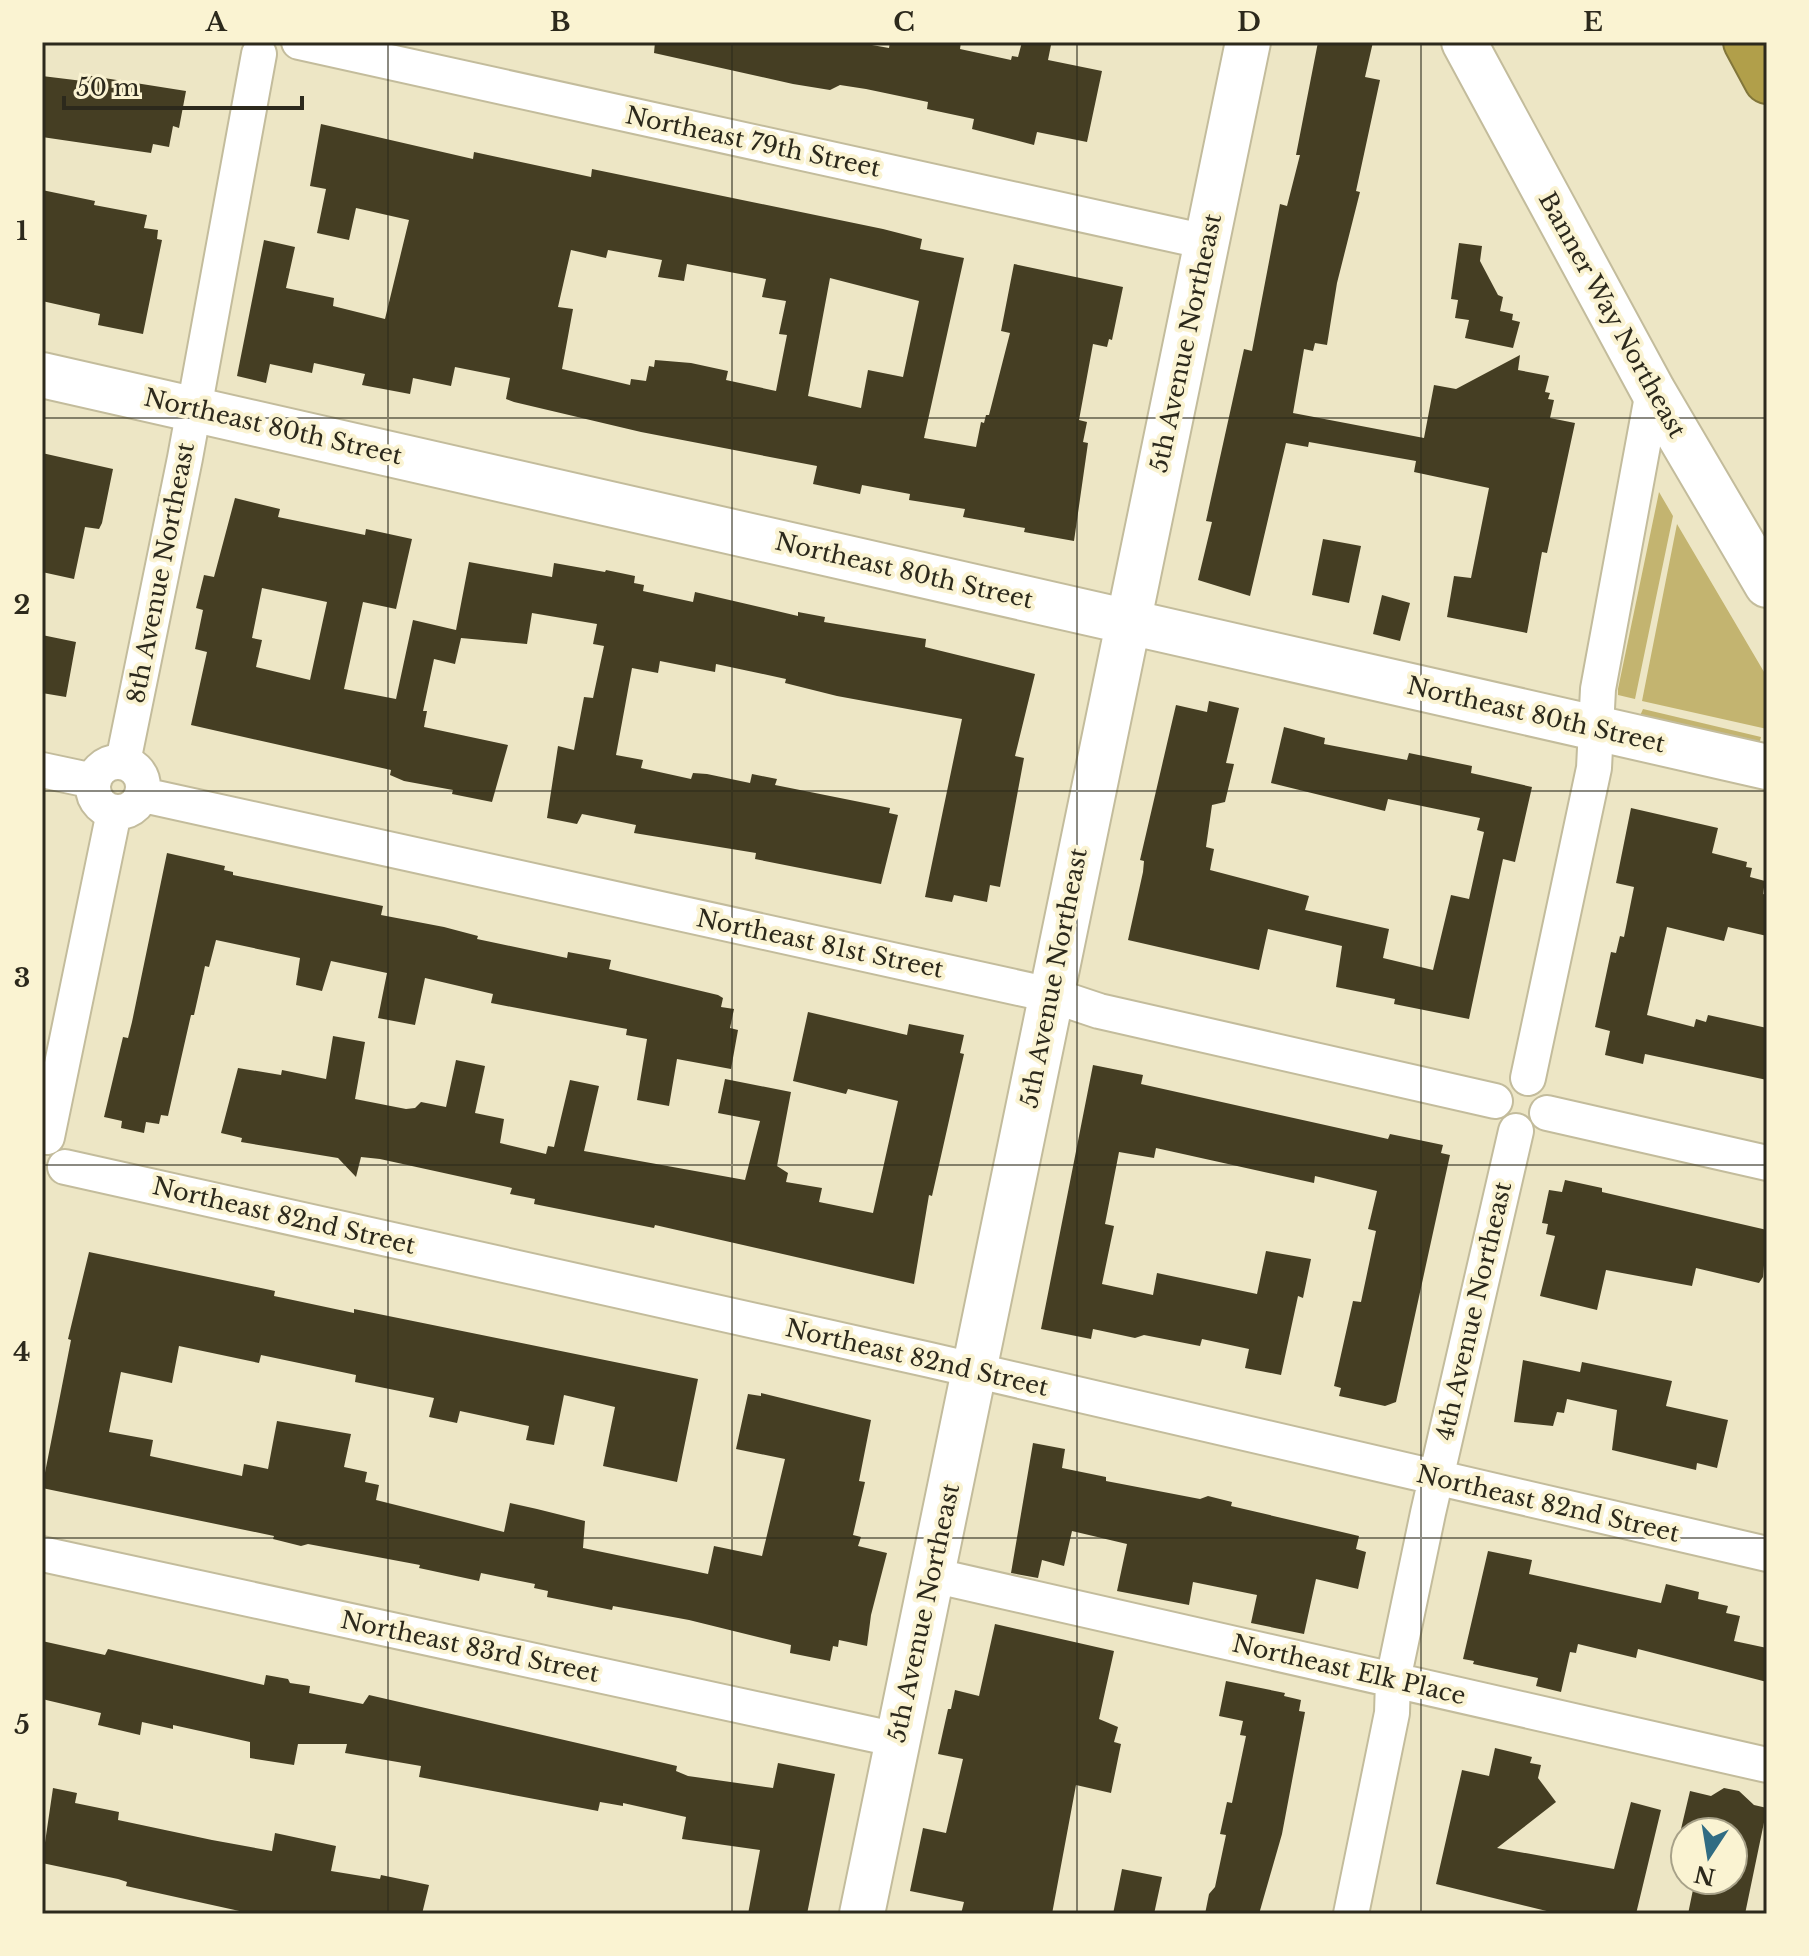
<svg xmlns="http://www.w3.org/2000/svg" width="1809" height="1956" font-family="'Libre Baskerville',serif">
	<rect width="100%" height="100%" fill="#ede6c5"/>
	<!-- green -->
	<path fill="#c3b470" d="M1659,492L1673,516L1635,699L1618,695V689Z
		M1677,524L1767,677V729L1642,701Z
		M1643,709L1761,737L1759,745L1639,718Z"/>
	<!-- building -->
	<path fill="#453e23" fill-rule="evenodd" d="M655,42H855L889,48L890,42H961L960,49L1011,60L1012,56L1018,57L1022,42H1035L1051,45L1048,60L1102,71L1087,142L1037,132L1034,145L972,129L974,119L927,109L928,102L866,89L840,85L830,90L793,84L654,53Z
		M1318,42H1373L1365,77L1380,80L1356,191L1360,192L1337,283L1327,345L1315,343L1313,351L1304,349L1293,413L1424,438L1434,385L1456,389L1520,355L1518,370L1549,376L1545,392L1550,393L1548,399L1554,400L1550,418L1575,423L1547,553L1542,552L1527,633L1447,617L1454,576L1471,578L1489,488L1414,472L1416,461L1309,442L1308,447L1286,443L1250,596L1198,580L1212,522L1206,521L1244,349L1252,351L1280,204L1287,206L1300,155H1296Z
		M85,75L186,91L179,128L173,126L169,147L153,144L151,153L42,137V76L83,81Z
		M321,124L473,159L474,152L591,177L592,169L883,229L922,239L920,249L964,258L924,438L976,447L981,422L984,423L986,415H989L1010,333L1001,331L1014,264L1123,287L1112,340L1109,339L1107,347L1093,344L1079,420L1087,422L1083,442L1088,443L1074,541L1024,532L1025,528L963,517L965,509L909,500L910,494L862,485L860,494L813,484L817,466L641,432L514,402L506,399L510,378L455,367L451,386L413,378L410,394L362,385L365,374L314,363L312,373L270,364L266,383L237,376L264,240L295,247L286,288L334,298L333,306L385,319L409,220L356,208L349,240L317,233L326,189L310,186ZM571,250L606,258L608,250L662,260L658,277L684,281L687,264L766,279L762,297L786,301L779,334L787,335L776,391L726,380L728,371L691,363L655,360L654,367L649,366L646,381L631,379L630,385L562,369L573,309L558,307ZM830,278L919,301L903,377L868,370L861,408L808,396Z
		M42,190L95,201L94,205L147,215L144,228L158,230L157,239L162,240L143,334L98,325L100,314L42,301Z
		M1459,243L1482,246L1480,261L1498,295L1503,297L1500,311L1513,314L1512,320L1520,322L1513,348L1465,338L1469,320L1455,318L1458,300L1451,299Z
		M42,453L113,469L102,523L99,529L85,527L74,579L42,572Z
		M235,498L280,509L278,517L365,535L366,529L412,539L396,609L363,602L344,689L396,699L413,620L456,630L469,562L552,577L554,563L605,572L606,570L635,576L634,583L644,585L643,591L693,602L695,592L798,616V612L825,617L824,622L926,639L925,647L1035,674L1015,756L1024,758L1000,887L990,885L987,902L954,895L952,902L925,897L962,719L837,696L785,683L786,679L716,664L715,672L660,661L658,673L632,668L616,755L643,760L641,768L691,779L693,773L707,774L750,783L752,774L777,779L775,785L890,808L889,813L898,815L881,884L755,859L756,853L634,833L636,825L582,814L577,824L547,818L558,746L574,750L584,697L593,698L604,646L593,644L597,624L532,613L527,644L461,638L455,664L434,659L423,711H427L424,727L508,745L492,802L452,794L453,790L404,781L390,775L391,770L191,725L207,652L195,649L203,610L196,608L204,575L214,577ZM262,588L327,602L310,680L256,667L262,640L252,638Z
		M1323,539L1361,546L1349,603L1312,595Z
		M1382,595L1410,603L1400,641L1373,634Z
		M42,635L76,642L66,697L42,693Z
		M1209,701L1239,708L1226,763L1234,764L1225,802L1212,805L1206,847L1214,849L1210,870L1309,896L1305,910L1389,929L1383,958L1433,970L1451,895L1469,899L1484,832L1477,830L1480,818L1388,799L1385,811L1271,783L1284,727L1325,738L1324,744L1407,760L1409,753L1472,766L1471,773L1532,787L1515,862L1503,859L1469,1019L1394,1004L1395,999L1336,987L1342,946L1268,929L1259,970L1128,940L1143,872L1144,861L1140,860L1176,705L1207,712Z
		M1631,808L1718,828L1712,853L1747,862L1746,867L1752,868L1750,877L1765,881L1763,894L1767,895V936L1728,927L1724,941L1667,927L1647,1015L1694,1027L1696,1019L1706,1022L1708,1015L1767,1028V1080L1645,1054L1643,1064L1605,1055L1610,1031L1595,1027L1611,952L1616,953L1620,936L1624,937L1634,887L1616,883Z
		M167,853L225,866L224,870L233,872V875L383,906L381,915L444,927L478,936L477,939L567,958L568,952L611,960L609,969L718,995L723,998L721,1007L734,1009L730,1028L738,1030L731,1069L677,1059L669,1106L637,1100L647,1039L626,1035L627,1029L491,1003L493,994L425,978L415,1025L378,1018L387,973L331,961L322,991L296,985L300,958L216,940L209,967L205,966L194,1015H191L168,1116L161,1115L159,1124L146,1122L144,1133L121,1128L122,1121L104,1117L123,1037L128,1038L132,1022Z
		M808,1012L907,1035L909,1024L964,1035L960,1053L964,1054L932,1196L929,1195L914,1284L655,1225L654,1228L534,1204L535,1199L510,1194L512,1188L380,1159L361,1157L356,1177L338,1158L241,1142L242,1138L221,1133L238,1068L281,1075L282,1070L326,1079L333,1036L365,1042L355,1099L406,1109L415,1108L421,1102L446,1107L456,1060L485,1066L475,1113L504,1119L500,1143L546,1154L548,1146L554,1147L570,1080L599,1086L584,1151L745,1180L760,1121L718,1113L725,1079L791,1092L777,1166L788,1173L786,1182L822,1188L819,1202L873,1213L898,1101L848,1089L846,1094L793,1081Z
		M1093,1065L1143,1075L1141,1084L1388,1139L1390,1134L1443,1145L1441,1153L1450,1155L1396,1402L1385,1406L1339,1396L1341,1388L1334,1386L1353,1301L1361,1302L1376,1231L1368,1229L1377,1191L1315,1176L1314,1183L1156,1148L1154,1158L1119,1152L1105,1224L1114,1226L1102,1284L1153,1295L1157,1273L1257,1294L1266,1251L1311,1259L1303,1298L1298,1296L1281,1375L1245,1368L1249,1349L1202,1339L1200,1346L1144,1335L1135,1338L1093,1329L1091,1339L1041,1329Z
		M1565,1180L1602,1188V1192L1767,1230L1763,1277L1759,1283L1696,1268L1692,1286L1606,1270L1597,1310L1540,1296L1555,1236L1546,1234L1548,1224L1542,1223L1549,1190L1562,1192Z
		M89,1252L275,1291L274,1296L354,1313V1309L698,1379L677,1482L603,1466L615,1407L564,1395L554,1445L526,1440L529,1426L460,1411L457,1423L429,1417L434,1398L355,1382L356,1375L261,1355L259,1363L179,1346L172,1383L121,1372L109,1432L153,1440L150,1456L242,1476L244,1464L268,1469L277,1421L351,1434L344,1467L367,1472L365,1482L379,1485L376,1500L504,1532L510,1503L537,1509L585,1521L583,1548L708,1574L714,1546L762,1556L785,1459L736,1449L748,1394L761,1396V1393L871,1420L859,1481L865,1482L853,1535L861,1537L858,1546L887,1553L871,1615L867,1646L839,1640L838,1647L833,1646L830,1661L790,1653L791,1645L689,1620L613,1606L612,1610L547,1597L548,1591L534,1588L535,1584L481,1573L479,1581L419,1568L420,1565L308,1544L301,1546L273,1539L274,1536L42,1488L71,1340L68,1339Z
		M1523,1360L1580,1372L1582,1362L1672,1381L1666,1406L1728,1420L1717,1468L1697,1463L1696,1470L1612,1450L1617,1410L1567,1399L1564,1413L1557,1412L1553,1426L1514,1422Z
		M1033,1443L1065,1449L1062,1468L1106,1477V1481L1200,1499L1208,1496L1232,1502L1231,1506L1359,1536L1356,1549L1366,1552L1358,1589L1316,1579L1304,1634L1251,1623L1257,1595L1193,1582L1189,1605L1117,1591L1127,1544L1072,1531L1064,1566L1042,1560L1038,1578L1011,1573Z
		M1488,1551L1532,1560L1529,1574L1661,1603L1666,1584L1699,1592L1698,1599L1728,1606L1726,1613L1740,1616L1734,1641L1767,1648V1682L1638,1649L1636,1658L1578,1644L1576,1653L1570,1652L1561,1692L1536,1686L1538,1678L1473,1664L1474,1661L1463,1659Z
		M995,1624L1114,1651L1099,1719L1118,1727L1114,1742L1121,1744L1111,1793L1076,1785L1052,1914H961L964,1902L910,1891L923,1828L946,1833L963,1759L938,1754L948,1709H951L955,1690L979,1696Z
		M42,1641L105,1655L108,1649L264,1685L266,1675L288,1679L290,1683L310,1686L309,1693L363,1704L369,1695L677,1766L676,1771L688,1776L773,1788L778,1763L835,1774L807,1914H748L760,1850L682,1839L686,1817L623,1803V1806L600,1802L598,1811L419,1777L421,1766L345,1753L347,1744H298L294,1765L250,1758V1742L173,1725V1729L142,1722L140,1735L98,1725L101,1713L42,1699Z
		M1226,1681L1285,1693L1284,1696L1301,1700L1299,1711L1305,1712L1282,1834L1259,1914H1205L1209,1894L1215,1887L1226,1835L1220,1834L1227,1802L1232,1803L1246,1736L1240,1735L1243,1721L1219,1716Z
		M1495,1748L1532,1757L1530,1763L1541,1765L1538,1778L1556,1802L1497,1848L1614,1869L1631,1802L1661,1810L1636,1914H1559L1436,1884L1462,1770L1489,1776Z
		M53,1788L77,1793L75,1803L119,1812L118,1820L212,1840L272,1851L275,1833L336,1846L331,1871L380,1879L381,1875L429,1885L422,1914H253L126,1886L127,1882L118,1879L42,1863Z
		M1724,1788L1739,1791L1754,1805L1767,1808L1745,1914H1688L1695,1880H1733V1832L1681,1829L1690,1791L1711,1796Z
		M1122,1869L1162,1877L1154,1914H1113Z"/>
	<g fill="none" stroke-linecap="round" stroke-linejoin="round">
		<!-- street casing -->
		<g stroke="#c3bc9c" stroke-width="38">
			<path id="street" d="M299,42L1207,242
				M93 787a25 25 0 1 1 50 0a25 25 0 1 1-50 0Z
				M123,762L185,458L259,54
				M42,770L94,781
				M143,795L1051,995L1099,1011L1495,1101
				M1528,1078L1594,768L1598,689L1653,391
				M1547,1113L1767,1163
				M47,1137L114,812
				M65,1167L930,1360L1767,1554
				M42,1554L898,1740
				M932,1575L1767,1765
				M1351,1914L1392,1713L1393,1680L1428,1513L1516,1131"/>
		</g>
		<!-- secondary casing -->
		<g stroke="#c3bc9c" stroke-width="48">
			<path id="secondary" d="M1464,42L1653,391L1767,585
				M42,375L1767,767
				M862,1914L1248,42"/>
		</g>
		<!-- highway casing -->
		<g stroke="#82763a" stroke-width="48">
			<path id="highway" d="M1746,42L1767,81"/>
		</g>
		<!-- street -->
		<use href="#street" stroke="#fff" stroke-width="34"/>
		<!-- secondary -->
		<use href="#secondary" stroke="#fff" stroke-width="44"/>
		<!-- highway -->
		<use href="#highway" stroke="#b19f4a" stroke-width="44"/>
	</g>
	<!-- grid -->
	<path fill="none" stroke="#2c291c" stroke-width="2" stroke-opacity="0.55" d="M388,42V1914M732,42V1914M1077,42V1914M1421,42V1914M42,418H1767M42,791H1767M42,1165H1767M42,1538H1767"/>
	<g text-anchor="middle" stroke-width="8" stroke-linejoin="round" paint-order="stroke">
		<!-- street labels -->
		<g font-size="24" fill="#2c291c" stroke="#faf3d2">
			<text transform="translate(753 142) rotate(12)" y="8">Northeast 79th Street</text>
			<text transform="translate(1612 315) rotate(61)" y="8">Banner Way Northeast</text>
			<text transform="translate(1186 343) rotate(-78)" y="8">5th Avenue Northeast</text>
			<text transform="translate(273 427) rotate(13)" y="8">Northeast 80th Street</text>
			<text transform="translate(904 571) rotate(13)" y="8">Northeast 80th Street</text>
			<text transform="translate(161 573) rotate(-79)" y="8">8th Avenue Northeast</text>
			<text transform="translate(1536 715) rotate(13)" y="8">Northeast 80th Street</text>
			<text transform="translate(820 944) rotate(12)" y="8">Northeast 81st Street</text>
			<text transform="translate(1054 978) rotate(-79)" y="8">5th Avenue Northeast</text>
			<text transform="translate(284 1216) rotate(13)" y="8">Northeast 82nd Street</text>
			<text transform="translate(1474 1311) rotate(-77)" y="8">4th Avenue Northeast</text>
			<text transform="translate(917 1358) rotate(13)" y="8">Northeast 82nd Street</text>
			<text transform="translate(1548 1504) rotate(13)" y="8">Northeast 82nd Street</text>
			<text transform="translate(924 1613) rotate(-78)" y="8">5th Avenue Northeast</text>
			<text transform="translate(470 1647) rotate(12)" y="8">Northeast 83rd Street</text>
			<text transform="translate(1349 1670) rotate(13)" y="8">Northeast Elk Place</text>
		</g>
	</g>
	<!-- border -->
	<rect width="1809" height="1956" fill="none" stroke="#faf3d2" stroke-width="88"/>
	<!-- north arrow -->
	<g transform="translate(1709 1856) rotate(192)"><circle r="38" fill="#faf3d2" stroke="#a8a289" stroke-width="2"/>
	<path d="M0-6L14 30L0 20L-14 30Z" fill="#306c83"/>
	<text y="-12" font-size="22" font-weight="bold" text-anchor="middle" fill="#2c291c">N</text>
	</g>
	<!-- scale -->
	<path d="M64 96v12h238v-12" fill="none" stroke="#2c291c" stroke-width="4"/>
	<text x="76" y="96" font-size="24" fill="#2c291c" stroke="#faf3d2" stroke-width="6" paint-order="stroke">50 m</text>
	<rect x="44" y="44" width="1721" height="1868" fill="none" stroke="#2c291c" stroke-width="3"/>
	<g font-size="26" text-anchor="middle" font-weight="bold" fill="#2c291c">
		<text x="216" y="31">A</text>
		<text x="560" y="31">B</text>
		<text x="904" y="31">C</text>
		<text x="1249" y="31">D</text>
		<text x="1593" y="31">E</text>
		<text x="22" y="240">1</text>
		<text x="22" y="614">2</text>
		<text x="22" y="987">3</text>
		<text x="22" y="1361">4</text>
		<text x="22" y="1734">5</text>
	</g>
</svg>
